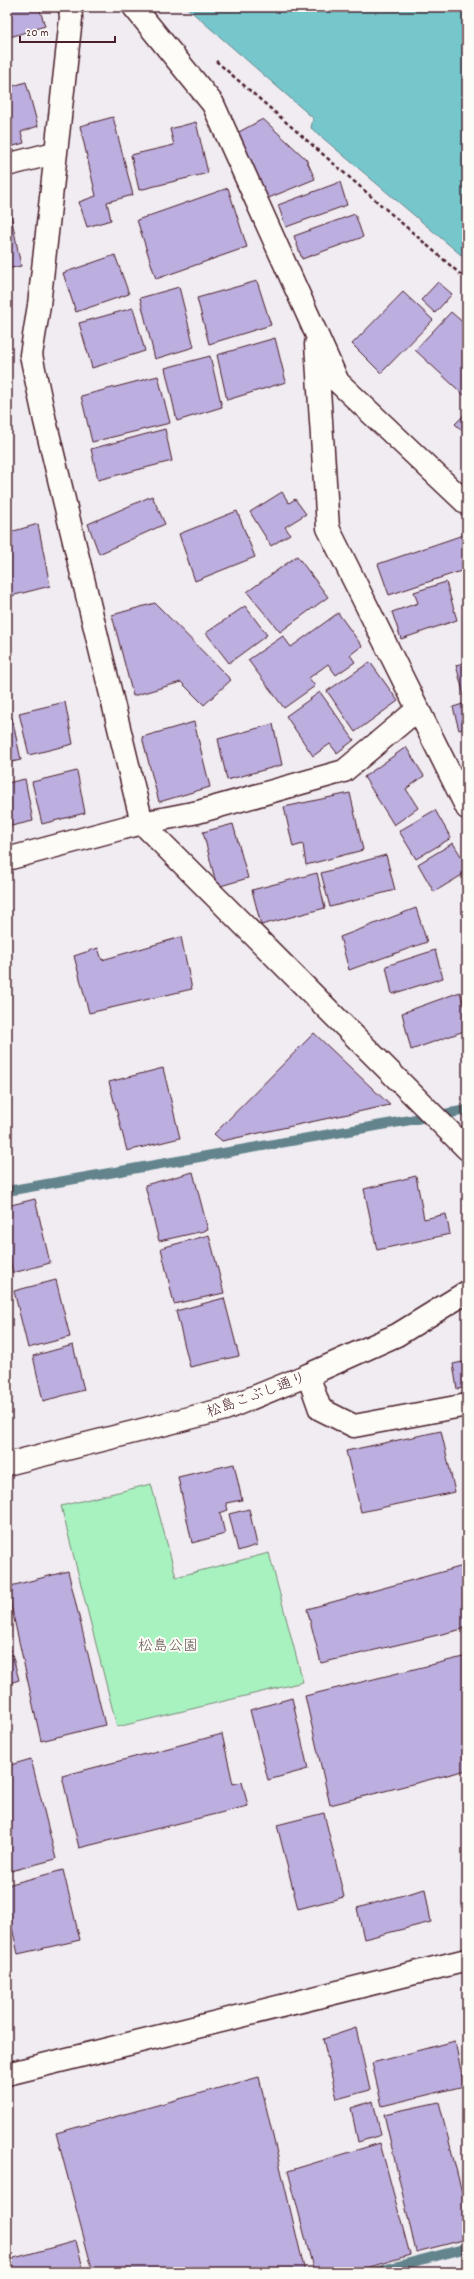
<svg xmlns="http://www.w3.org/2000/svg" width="474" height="2279" font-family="Dekko,'Klee One',sans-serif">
	<rect width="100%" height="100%" fill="#f0ecf2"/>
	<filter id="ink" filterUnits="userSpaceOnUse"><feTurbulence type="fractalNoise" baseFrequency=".025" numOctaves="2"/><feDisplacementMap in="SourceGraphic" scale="8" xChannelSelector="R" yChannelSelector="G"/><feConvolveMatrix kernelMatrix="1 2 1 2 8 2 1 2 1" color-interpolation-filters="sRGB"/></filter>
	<g filter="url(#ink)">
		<!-- green -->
		<path fill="#a8f2c0" stroke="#798876" d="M151,1484L176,1577L269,1553L303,1682L117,1727L61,1506Z"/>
		<!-- water -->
		<path fill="#76c7cc" stroke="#64848c" d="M186,7H467V260L311,128L313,118Z"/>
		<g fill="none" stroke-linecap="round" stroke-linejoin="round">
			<!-- stream -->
			<path stroke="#64848c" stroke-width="10" d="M7,1191L467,1110
				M375,2272L467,2248"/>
		</g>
		<!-- building -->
		<path fill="#bcaede" stroke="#4a1f2b" d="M7,7H39L45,26L7,38Z
			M26,82L38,126L21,132L24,143L7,148V88Z
			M113,117L133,195L107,202L111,220L87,227L79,202L96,196L80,126Z
			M263,119L306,159L315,179L266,199L237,133Z
			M196,122L208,173L139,190L131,155L174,145L170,129Z
			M340,182L347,205L286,227L278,205Z
			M228,188L247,247L156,279L137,220Z
			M8,200L21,266L7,269V200Z
			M355,214L363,237L302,259L294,236Z
			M115,255L129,294L76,312L63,273Z
			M257,281L271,325L209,344L197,298Z
			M438,282L452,294L435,313L421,300Z
			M179,287L194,347L155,359L140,298Z
			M403,292L433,320L381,373L352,344Z
			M133,308L145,351L92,368L79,323Z
			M451,312L467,326V398L415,350Z
			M275,338L286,382L227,400L217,355Z
			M210,356L222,407L177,421L165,368Z
			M158,376L170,423L92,442L81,396Z
			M467,412V435L455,424Z
			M165,429L172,461L98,480L91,449Z
			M282,492L289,503L295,499L306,514L285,527L290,534L271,546L250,512Z
			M152,496L165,524L99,554L88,524Z
			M237,511L255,557L195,581L179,534Z
			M38,524L50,586L7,597V533Z
			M466,534L467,569L389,595L378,564Z
			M297,556L328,597L280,632L247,592Z
			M446,582L457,620L401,639L392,612L418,603L414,592Z
			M155,603L231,680L204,705L181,682L133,696L112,615Z
			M245,606L267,635L229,663L206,633Z
			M338,613L362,646L350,655L355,662L336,675L328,664L309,678L315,686L284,708L248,660L283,636L291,647Z
			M370,662L398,701L355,732L327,691Z
			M467,662V728L459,730L453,707L466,703L456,665Z
			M320,692L354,740L337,753L330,744L313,756L286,716Z
			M65,702L73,744L29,755L19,713Z
			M12,718L21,760L7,763V719Z
			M194,722L210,787L159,802L142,737Z
			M273,724L282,765L227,780L218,739Z
			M406,747L424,776L406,789L418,808L394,825L364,777Z
			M77,771L85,813L42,824L32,782Z
			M25,779L33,821L7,827V783Z
			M350,793L363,850L306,865L303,844L293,847L284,807Z
			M435,810L451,838L416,859L399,831Z
			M233,824L248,878L217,887L203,832Z
			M453,843L467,866V872L434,892L418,864Z
			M386,855L395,890L330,907L321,873Z
			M317,873L325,908L261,925L252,890Z
			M416,908L427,942L349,970L340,937Z
			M181,937L192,989L89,1013L74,956L98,948L102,960Z
			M435,950L443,978L392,994L386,966Z
			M460,992L467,1015V1030L411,1050L402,1013Z
			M314,1033L390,1105L222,1141L214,1134Z
			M163,1068L180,1138L127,1151L109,1082Z
			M193,1172L208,1230L159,1241L145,1185Z
			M416,1176L424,1219L446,1214L450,1234L377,1250L364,1189Z
			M35,1199L50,1263L13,1273L7,1247V1206Z
			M209,1235L224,1293L174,1304L161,1248Z
			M56,1280L70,1337L28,1348L14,1291Z
			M224,1298L239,1356L190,1367L176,1311Z
			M73,1345L84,1390L43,1401L33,1356Z
			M467,1361V1387L457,1389L453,1364Z
			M7,1369L10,1383L7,1384Z
			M441,1431L455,1492L361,1512L346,1451Z
			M234,1464L242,1500L226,1503L228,1510L220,1513L225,1534L192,1543L178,1477Z
			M249,1509L257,1545L238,1551L229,1514Z
			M467,1565V1628L321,1663L307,1609Z
			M68,1571L105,1725L41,1741L7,1587Z
			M7,1635L19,1680L7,1684Z
			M467,1656V1770L330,1805L305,1696Z
			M292,1698L308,1769L268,1780L250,1710Z
			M222,1734L233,1784L242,1782L248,1806L79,1848L62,1776Z
			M31,1759L56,1859L7,1872V1766Z
			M324,1813L344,1897L298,1909L277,1825Z
			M63,1870L80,1940L18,1954L7,1906V1885Z
			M425,1889L431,1922L364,1939L357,1908Z
			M7,1957L12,1977L7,1979Z
			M356,2028L370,2090L337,2099L323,2039Z
			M455,2041L464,2086L382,2106L372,2063Z
			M259,2077L305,2272H93L56,2133Z
			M373,2101L381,2135L358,2142L351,2108Z
			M439,2102L467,2212V2239L416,2252L384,2114Z
			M380,2143L410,2255L353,2272H314L288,2171Z
			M76,2241L84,2272H7V2260Z"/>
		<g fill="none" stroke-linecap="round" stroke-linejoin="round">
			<!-- minor casing -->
			<g stroke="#4a1f2b" stroke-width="25">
				<path id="minor" d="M134,7L213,104L338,382L467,504
					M7,165L54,153
					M316,344L328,528L467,808
					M7,859L142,823L198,812L344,771L418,709
					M308,1375L320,1409L354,1426L467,1405"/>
			</g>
			<!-- tertiary casing -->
			<g stroke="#4a1f2b" stroke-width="25">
				<path id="tertiary" d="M70,7L71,18L39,305L31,355L45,421L142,823L467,1149
					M7,1464L225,1409L308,1375L397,1335L467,1292
					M7,2074L467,1960"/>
			</g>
			<!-- path -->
			<path stroke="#4a1f2b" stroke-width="2.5" stroke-dasharray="4 3" stroke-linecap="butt" d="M216,61L467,280"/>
			<!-- minor -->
			<use href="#minor" stroke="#fdfcf7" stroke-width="22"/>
			<!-- tertiary -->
			<use href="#tertiary" stroke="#fdfcf7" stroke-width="22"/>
		</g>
	</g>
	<g text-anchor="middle" stroke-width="4" stroke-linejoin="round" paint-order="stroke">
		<!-- street labels -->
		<g font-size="15" fill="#4a1f2b" stroke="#fdfcf7">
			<text transform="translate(256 1394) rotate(-20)" y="5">松島こぶし通り</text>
		</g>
		<!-- park labels -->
		<g font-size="15" fill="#625450" stroke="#fdfcf7">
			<text x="168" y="1650">松島公園</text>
		</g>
	</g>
	<!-- margin -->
	<rect width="474" height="2279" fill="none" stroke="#fdfcf7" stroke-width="24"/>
	<rect x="12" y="12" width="450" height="2255" fill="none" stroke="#4a1f2b" stroke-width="1.5" filter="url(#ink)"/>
	<!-- scale -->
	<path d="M20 36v6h95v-6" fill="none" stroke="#4a1f2b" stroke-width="2"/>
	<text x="26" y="36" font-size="12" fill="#4a1f2b" stroke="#fdfcf7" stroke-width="3" paint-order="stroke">20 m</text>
</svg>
